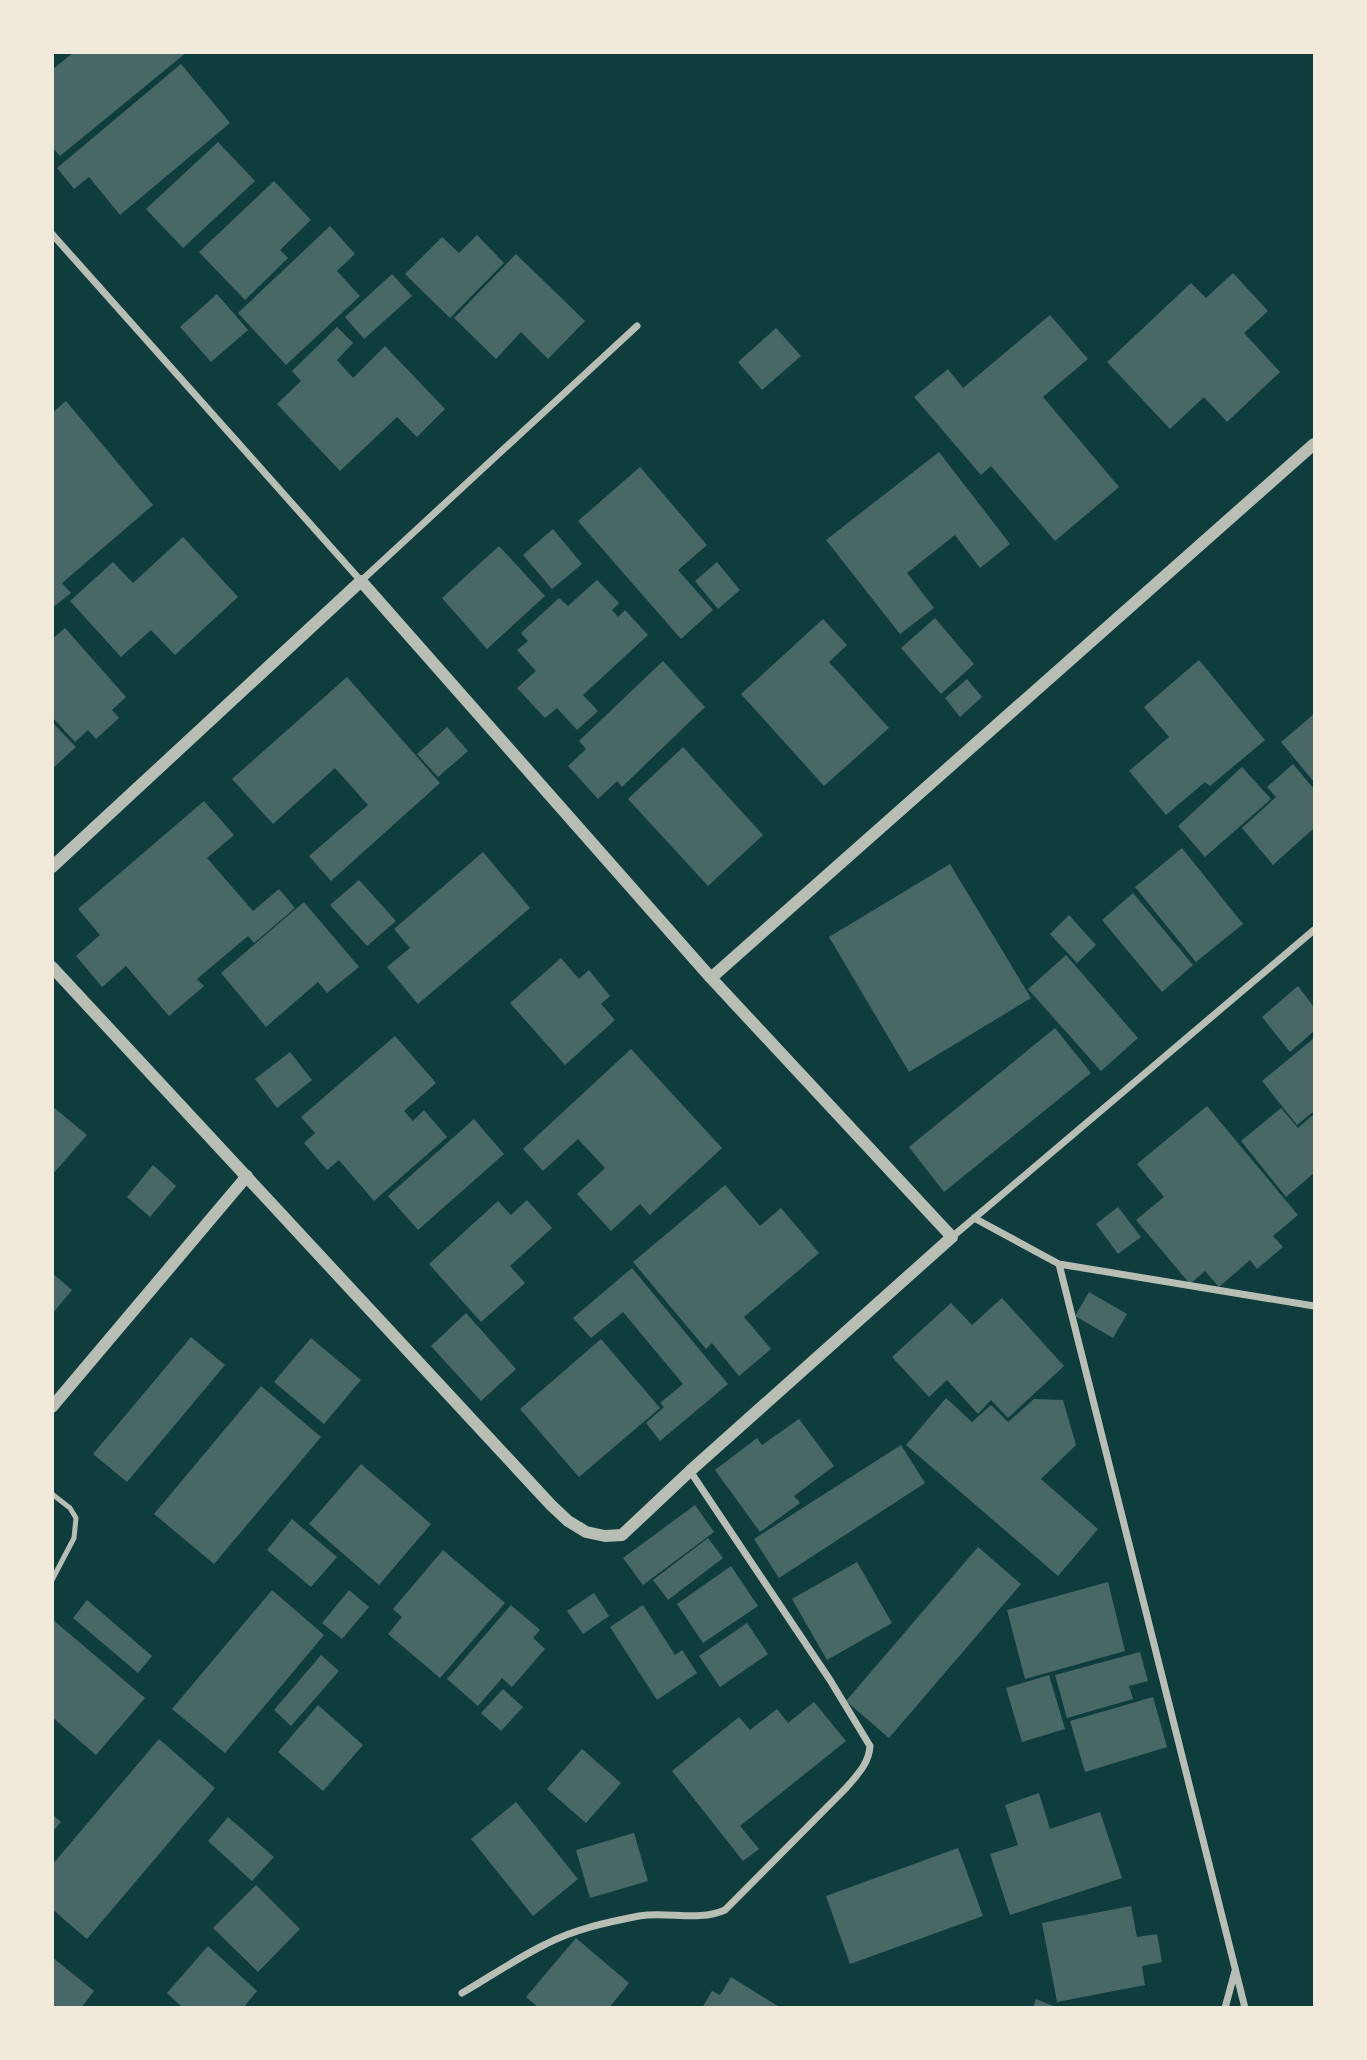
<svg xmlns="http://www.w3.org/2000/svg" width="1367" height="2060" font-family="'Nunito Sans',sans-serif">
	<rect width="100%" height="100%" fill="#0f3d3e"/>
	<!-- building -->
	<path fill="#486865" d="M74,52H187L60,156L52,147V70Z
		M181,64L230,123L120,215L89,177L74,189L57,168Z
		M218,142L255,181L183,248L146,209Z
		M274,181L311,220L280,250L288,258L245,300L199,252Z
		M330,226L355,254L337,271L360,296L286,365L238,313Z
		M477,235L504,263L450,318L405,274L442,237L459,253Z
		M516,254L585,321L548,359L521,332L496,359L454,318Z
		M1233,273L1268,311L1244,333L1280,372L1227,422L1204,397L1170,429L1107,362L1191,283L1206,298Z
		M392,274L412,296L364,339L345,317Z
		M217,294L248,330L211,362L180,327Z
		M1050,315L1088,359L1043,397L1119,487L1055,541L991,466L981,475L914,397L948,369L963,388Z
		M337,327L353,343L337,360L353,378L385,346L445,409L417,437L397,417L340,471L277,404L301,381L292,371Z
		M776,328L801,356L762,390L738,362Z
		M66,401L153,505L62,583L71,593L52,608V413Z
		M939,452L1010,544L980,568L955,535L907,573L934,608L900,634L826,540Z
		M640,467L707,545L678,570L713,610L681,639L578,521Z
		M553,529L582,564L552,589L523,555Z
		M183,537L238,597L175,655L151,630L121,657L70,601L113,562L133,583Z
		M499,546L545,596L487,649L442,598Z
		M717,562L740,590L718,609L695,581Z
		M597,580L619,603L612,610L618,617L625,610L648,635L583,695L598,711L577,730L557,708L545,718L517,688L536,671L517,650L528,641L521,633L559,598L568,606Z
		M935,618L974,664L941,694L901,648Z
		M823,619L847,645L829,662L889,728L824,786L741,694Z
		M65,628L126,697L112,710L119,718L96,739L88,730L75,742L52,717V639Z
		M1199,660L1265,740L1210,786L1205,782L1166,815L1129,771L1169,737L1144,707Z
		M663,661L705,707L622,787L617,781L598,799L568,766L586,749L579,741Z
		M347,677L440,783L331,881L309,856L368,805L335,768L273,824L232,779Z
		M967,679L982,697L960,717L945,698Z
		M1314,714V782L1281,742Z
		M52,722L76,747L52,769Z
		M447,727L468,751L438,777L417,754Z
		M683,747L763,835L708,886L628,799Z
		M1293,764L1314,789V828L1273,865L1242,828L1276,797L1267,787Z
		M1242,767L1271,799L1205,857L1178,826Z
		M204,801L234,835L207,858L253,911L279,889L295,908L254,943L248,936L197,979L204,986L169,1016L126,966L102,987L76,956L100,935L78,909Z
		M1182,848L1243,924L1196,962L1135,887Z
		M483,852L530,908L418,1004L387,967L410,948L394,929Z
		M950,864L1031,998L909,1072L829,937Z
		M359,880L396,921L367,946L330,905Z
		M1133,893L1193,965L1162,992L1102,920Z
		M304,902L359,967L327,993L318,982L266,1027L221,973Z
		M1069,915L1096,945L1077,963L1050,934Z
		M1066,955L1138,1038L1101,1071L1028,989Z
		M561,958L579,979L589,970L610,996L601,1004L615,1020L565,1065L510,1003Z
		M1298,986L1314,1007V1031L1290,1052L1262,1017Z
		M1055,1028L1091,1073L944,1192L909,1147Z
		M395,1036L436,1083L404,1111L413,1121L424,1110L447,1137L374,1201L339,1160L327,1170L304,1143L315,1133L301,1117Z
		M1314,1038V1111L1297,1125L1262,1081Z
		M631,1049L722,1148L650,1215L640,1204L611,1231L577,1194L605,1168L578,1139L543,1171L523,1149Z
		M290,1052L312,1080L277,1108L255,1079Z
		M52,1106L87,1135L52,1175Z
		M1207,1106L1298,1215L1273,1236L1283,1247L1257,1269L1250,1260L1219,1287L1205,1271L1190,1284L1136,1220L1164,1197L1137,1164Z
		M1281,1108L1298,1128L1314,1114V1173L1286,1197L1241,1141Z
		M474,1119L504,1154L418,1230L388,1196Z
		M153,1165L176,1186L150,1217L127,1197Z
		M725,1185L760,1226L781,1208L819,1253L744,1317L771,1349L739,1376L712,1343L706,1349L633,1262Z
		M527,1200L552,1228L510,1266L525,1283L481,1322L429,1264L498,1201L511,1215Z
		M1118,1207L1141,1237L1118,1254L1096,1224Z
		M632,1268L728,1384L660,1441L646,1423L664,1407L660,1403L683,1384L623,1312L591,1338L573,1318Z
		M52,1273L72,1290L52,1314Z
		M1089,1292L1127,1314L1113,1338L1075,1316Z
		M1002,1298L1064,1366L1008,1418L991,1400L978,1414L947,1380L929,1397L892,1357L951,1303L972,1325Z
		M466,1313L516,1369L481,1401L431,1346Z
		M191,1337L225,1365L127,1482L93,1454Z
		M311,1338L361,1380L324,1424L274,1382Z
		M601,1339L660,1408L579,1477L520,1409Z
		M261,1386L321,1437L214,1564L154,1514Z
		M946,1398L972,1422L991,1405L1008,1422L1034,1399L1063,1400L1076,1445L1041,1479L1098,1529L1058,1576L906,1445Z
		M799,1419L834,1466L794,1496L800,1503L760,1532L715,1470L757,1438L762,1445Z
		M901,1445L925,1483L779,1578L754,1539Z
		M361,1464L431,1524L379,1585L309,1524Z
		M695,1505L714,1532L643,1585L623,1558Z
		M292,1519L337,1557L311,1587L267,1550Z
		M708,1538L723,1558L668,1600L653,1580Z
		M978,1547L1021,1584L889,1738L846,1701Z
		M443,1550L505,1603L440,1678L388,1634L402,1617L393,1609Z
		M857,1562L892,1623L827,1660L792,1599Z
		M731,1566L758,1606L703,1643L677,1604Z
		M1108,1582L1125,1651L1025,1679L1007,1610Z
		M272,1590L324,1635L225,1753L172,1709Z
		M349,1590L369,1607L342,1639L322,1623Z
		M594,1593L609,1616L583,1634L567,1611Z
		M87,1600L152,1656L138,1673L73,1618Z
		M511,1605L540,1630L533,1638L545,1649L512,1687L502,1678L478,1706L447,1679Z
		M643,1605L675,1655L682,1650L697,1673L657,1700L610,1627Z
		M52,1619L145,1698L96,1755L52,1717Z
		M747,1623L768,1654L720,1687L699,1656Z
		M1140,1652L1148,1681L1129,1686L1133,1699L1067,1718L1055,1675Z
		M321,1655L339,1671L291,1726L274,1710Z
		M1049,1675L1065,1729L1022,1742L1006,1688Z
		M503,1689L523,1707L501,1731L481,1713Z
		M1153,1697L1167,1747L1085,1772L1070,1721Z
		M814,1702L846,1741L740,1826L759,1849L743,1861L672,1771L739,1717L750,1730L777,1709L788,1723Z
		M318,1705L363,1745L323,1791L278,1752Z
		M159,1739L215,1788L87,1939L52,1909V1865Z
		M582,1749L621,1783L586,1823L547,1789Z
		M1039,1793L1050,1829L1100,1812L1122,1878L1010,1915L990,1854L1018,1845L1005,1805Z
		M516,1802L578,1879L533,1916L471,1839Z
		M52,1814L61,1822L52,1832Z
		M228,1817L274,1857L252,1881L208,1841Z
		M634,1833L648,1881L590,1898L576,1850Z
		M958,1848L983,1916L850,1964L826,1896Z
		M256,1885L300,1929L258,1972L213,1928Z
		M1131,1906L1137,1937L1157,1934L1162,1962L1142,1966L1145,1985L1057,2002L1042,1923Z
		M576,1938L629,1983L609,2008H539L526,1997Z
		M208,1946L257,1991L243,2008H183L167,1993Z
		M52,1957L94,1991L81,2008H52Z
		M731,1977L781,2008H702L712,1991L720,1995Z
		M1036,1999L1056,2007V2008H1033Z"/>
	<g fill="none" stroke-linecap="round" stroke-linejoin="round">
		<!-- service -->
		<path stroke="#b8beb3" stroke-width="5" d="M52,1494L70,1508L76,1518L74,1538L52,1580"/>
		<!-- minor -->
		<path stroke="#b8beb3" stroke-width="7" d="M52,234L361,581L637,326
			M974,1218L1059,1264L1314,1306
			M952,1237L1314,930
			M1059,1264L1245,2008
			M462,1993C490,1977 517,1958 546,1944C575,1929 608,1922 639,1916C668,1911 698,1922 725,1910L847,1787C858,1774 869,1763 870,1746L830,1680L690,1471
			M1225,2008L1235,1971"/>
		<!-- tertiary -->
		<path stroke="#b8beb3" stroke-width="12" d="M52,867L361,581L711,978L952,1237L690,1471L622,1535L605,1536L586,1532L568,1521L551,1505L52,967
			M711,978L1314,444
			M52,1407L247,1176"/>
	</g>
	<!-- border -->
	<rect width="1367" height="2060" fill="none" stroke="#f1e9da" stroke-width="108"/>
</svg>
